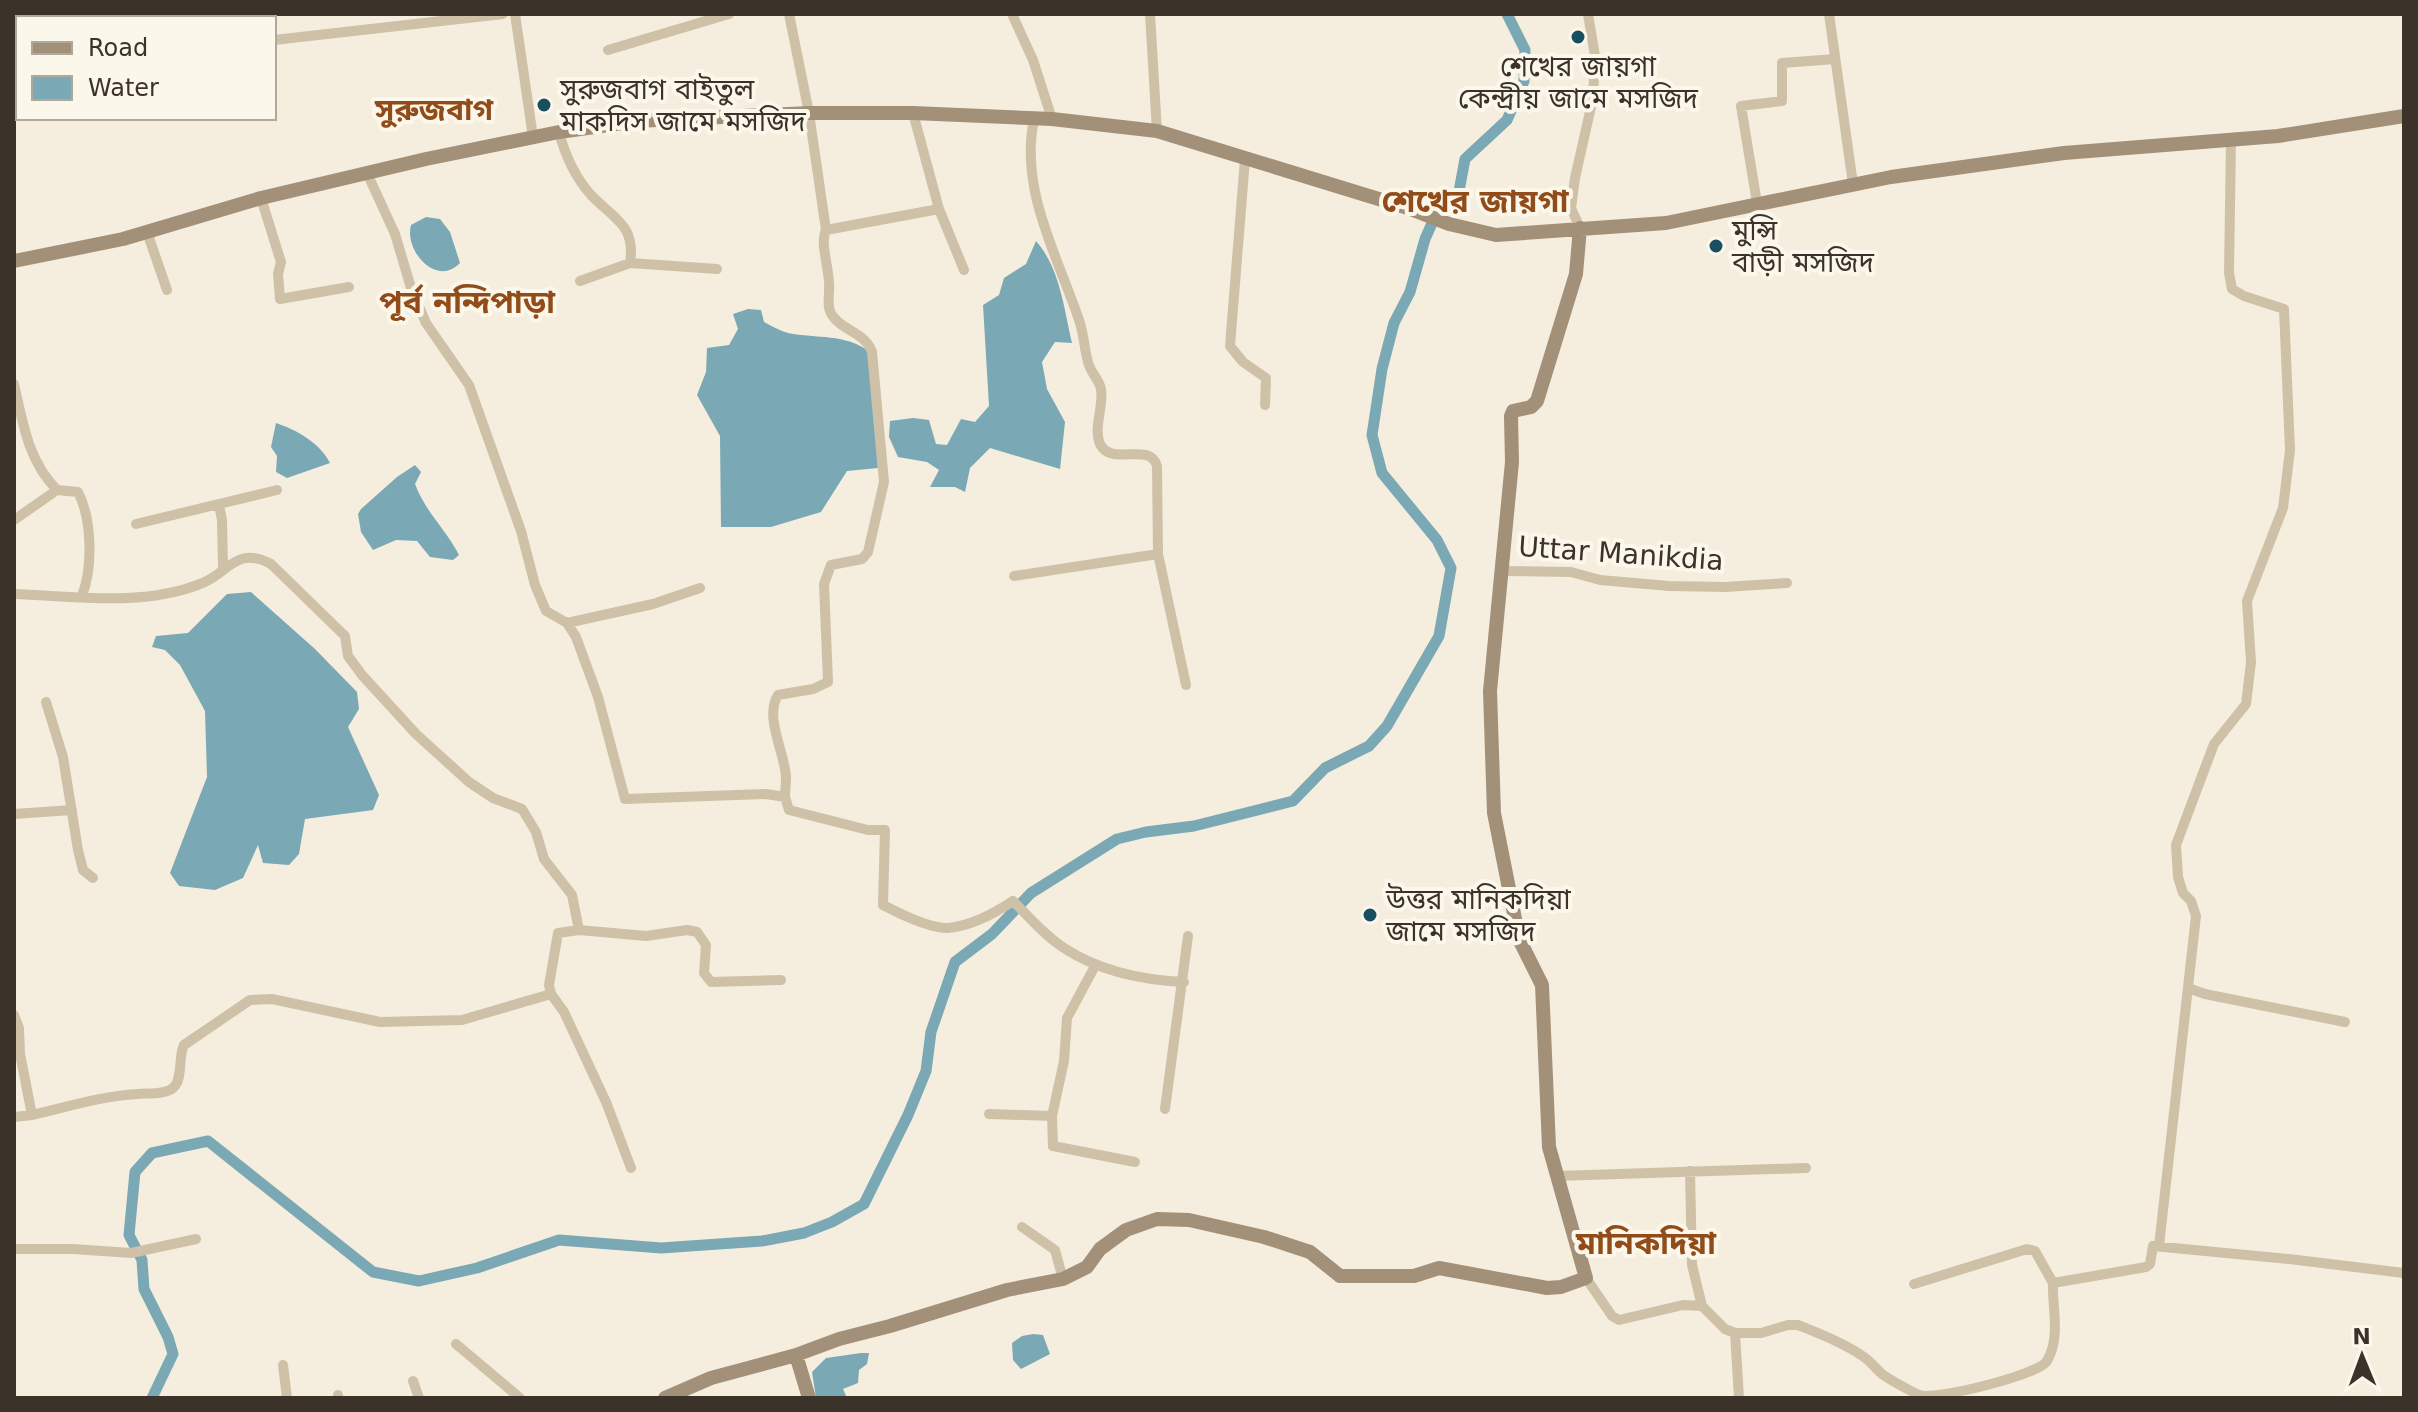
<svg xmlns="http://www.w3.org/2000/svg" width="2418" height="1412" font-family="'DejaVu Sans','Noto Sans Bengali',sans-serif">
	<rect width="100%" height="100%" fill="#f5eede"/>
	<!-- water -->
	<path fill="#7aa8b5" d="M426,217L440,219L450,232L460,263C436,288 404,250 411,225Z
		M1036,241C1060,268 1064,309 1072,343L1055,342L1042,362L1047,389L1065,422L1060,469L990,448L970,468L965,492L955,487H930L939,470L927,462L898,457L889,437L890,421L913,418L929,420L936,444L947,445L961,419L975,422L989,406L983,305L999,295L1004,278L1026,264Z
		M748,309L761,310L764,322C772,326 780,331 788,333C817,339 845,333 870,352L878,468L847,471L821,512L771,527H721L720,436L697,395L706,372L707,348L729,345L738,329L733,314Z
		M276,423C297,430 320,443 330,463L287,478L276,472L277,456L271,447Z
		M415,465L421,472L415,484C426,513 445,528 459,555L453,560L430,557L417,541L396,540L373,550L361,532L358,514L361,509L397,477Z
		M251,592L315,649L357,692L359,709L348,727L379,795L373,810L305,819L299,854L289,865L263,863L258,845L243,878L215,890L179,886L170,873L207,777L205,711L180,665L165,650L152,647L156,636L188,633L227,594Z
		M1033,1334L1043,1335L1050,1354L1021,1369L1013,1360L1012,1343L1022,1336Z
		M861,1353H869L867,1364L859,1370L858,1383L843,1389L847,1398H816L812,1372L826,1358Z"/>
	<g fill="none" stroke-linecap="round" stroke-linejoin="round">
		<!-- canal -->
		<path stroke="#7aa8b5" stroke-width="11" d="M152,1398L173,1354L168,1337L144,1289L142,1260L129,1235L135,1172L152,1153L208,1141L373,1272L419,1281L477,1268L559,1240L661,1248L762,1241L804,1233L832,1222L864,1204L908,1115L926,1071L931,1032L955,962L992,934L1031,893L1117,839L1146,832L1194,826L1293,801L1325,768L1369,746L1387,726L1439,636L1451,568L1437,540L1382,473L1372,435L1382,369L1394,323L1410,292L1425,239L1433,221L1457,202L1465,159L1507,120L1524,81L1525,50L1507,14"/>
		<!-- street -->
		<path stroke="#cfc1a8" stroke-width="10" d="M180,14L181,18
			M515,14L533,137
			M789,14L809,113L826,230L939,209
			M1012,14L1033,60L1052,119
			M1150,14L1157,131
			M1829,14L1853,184
			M23,18L24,14
			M14,35L18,34
			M274,40L503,14
			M608,50L729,14
			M913,113L939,209L964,270
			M1034,120C1019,189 1058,257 1079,320C1084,334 1084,348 1088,362C1090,372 1099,379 1101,389C1104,406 1093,428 1100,444C1111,467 1150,441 1157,466L1158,554L1186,685
			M559,132C565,155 575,177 591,195C614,219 636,225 630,263
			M1245,159L1230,346L1243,362L1266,378L1265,405
			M367,173L395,234L411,288L426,323L469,385L521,531L535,585L546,611L567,623L576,637L598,697L625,799L766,794L785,797L789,810L868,830H885L883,905C898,913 931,929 948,928C971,926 995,913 1013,901C1029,917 1045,936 1064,948C1099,971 1142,980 1184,982
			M261,198L281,262L278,274L280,299L349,287
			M1757,203L1741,106L1782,101V63L1835,59
			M1580,228L1571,208L1575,178L1593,98L1595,56L1588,14
			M147,232L167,290
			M580,281L630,263L717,269
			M14,384C23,423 28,461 57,490
			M219,505L222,520L223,567
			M14,520L57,490L78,492C92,519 93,567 82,596
			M136,524L277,490
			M1501,571L1571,572L1600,580L1669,586L1725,587L1787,583
			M1014,576L1158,554
			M14,594C74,596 142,607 200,584C228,574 236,545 271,564L345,636L348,656L362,675L416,734L469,782L493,798L522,809L536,832L544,859L572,895L579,930L646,936L687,930L697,932L706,945L704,973L711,982L781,980
			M567,623L653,604L700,588
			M46,702L63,757L78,850L83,870L93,878
			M785,797C785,791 786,784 786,777C785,753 764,717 778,695L813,689L828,682L824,584L831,565L862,559L868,552L884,482L872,352C865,332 842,331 832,315C827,308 829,298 829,291C831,272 819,244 826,230
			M14,814L72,810
			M579,930L558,933L549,985L551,994L564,1012L606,1102L631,1168
			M1095,966L1067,1018L1064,1061L1052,1116L1053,1146L1135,1162
			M2188,988L2205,994L2345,1022
			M14,1015L19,1028L20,1054L32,1115L14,1117
			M1165,1109L1188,936
			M989,1114L1052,1116
			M32,1115C67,1107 102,1096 137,1094C147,1093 167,1095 174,1087C183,1078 178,1057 184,1045L250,1000L272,999L380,1022L462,1020L551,994
			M1690,1171L1692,1265L1702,1306
			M1557,1176L1806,1168
			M1022,1227L1055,1250L1063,1279
			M2159,1246L2196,916L2191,901L2183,893L2178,877L2176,845L2214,744L2246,704L2251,662L2247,601L2283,508L2290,450L2284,309L2244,296L2232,289L2229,273L2231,139
			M14,1249H73L131,1253L196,1239
			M1586,1278L1612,1316L1619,1320L1683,1305L1702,1306L1725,1329L1735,1333L1739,1398
			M1914,1284L2027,1249L2035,1251L2053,1283L2146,1267L2150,1264L2153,1246L2289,1259L2404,1273
			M1735,1333H1761L1788,1325H1798C1820,1334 1846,1344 1864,1357C1871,1362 1876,1369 1882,1374C1893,1382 1907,1389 1919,1395C1934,1401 2038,1375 2047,1361C2061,1337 2052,1308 2053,1283
			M456,1344L520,1398
			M283,1365L287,1398
			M413,1381L419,1398
			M338,1395V1398"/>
		<!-- secondary -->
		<path stroke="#a39079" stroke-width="14" d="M14,261L123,239L261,198L426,159L559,132L637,121L809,113H913L1052,119L1157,131L1408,208L1449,224L1496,235L1666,223L1891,177L2064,153L2278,136L2404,116
			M796,1355L809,1398
			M665,1398L711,1378L796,1355L839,1339L890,1326L1007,1290L1063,1279L1087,1267L1100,1249L1126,1230L1157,1219L1189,1220L1264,1237L1310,1252L1340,1276H1414L1439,1268L1547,1288L1561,1287L1586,1278L1549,1147L1542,985L1519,939L1494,813L1490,691L1512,462L1511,416L1513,411L1531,407L1537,401L1576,274L1580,228"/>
	</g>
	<!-- markers -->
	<g fill="#1a4f61" stroke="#fcf7eb" stroke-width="3">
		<circle cx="1578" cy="37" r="8"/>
		<circle cx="544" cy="105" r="8"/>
		<circle cx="1716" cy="246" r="8"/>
		<circle cx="1370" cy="915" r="8"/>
	</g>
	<g text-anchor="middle" stroke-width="8" stroke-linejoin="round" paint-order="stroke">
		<!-- poi labels -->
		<g font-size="28" fill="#3b3229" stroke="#fcf7eb" text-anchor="start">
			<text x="1578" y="76" text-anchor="middle">শেখের জায়গা<tspan x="1578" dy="32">কেন্দ্রীয় জামে মসজিদ</tspan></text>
			<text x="560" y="99">সুরুজবাগ বাইতুল<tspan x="560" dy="32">মাকদিস জামে মসজিদ</tspan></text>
			<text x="1732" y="240">মুন্সি<tspan x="1732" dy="32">বাড়ী মসজিদ</tspan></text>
			<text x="1386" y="909">উত্তর মানিকদিয়া<tspan x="1386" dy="32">জামে মসজিদ</tspan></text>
		</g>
		<!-- street labels -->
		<g font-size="28" fill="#3b3229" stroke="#fcf7eb">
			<text transform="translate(1621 553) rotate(4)" y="10">Uttar Manikdia</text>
		</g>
		<!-- neighbourhood labels -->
		<g font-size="30" font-weight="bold" fill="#924c1a" stroke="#fcf7eb">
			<text x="434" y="120">সুরুজবাগ</text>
		</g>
		<!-- quarter labels -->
		<g font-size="32" font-weight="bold" fill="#924c1a" stroke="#fcf7eb">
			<text x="1475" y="212">শেখের জায়গা</text>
			<text x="467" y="313">পূর্ব নন্দিপাড়া</text>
			<text x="1646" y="1254">মানিকদিয়া</text>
		</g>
	</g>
	<!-- border -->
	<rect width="2418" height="1412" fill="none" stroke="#3b3229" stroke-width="32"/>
	<!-- legend -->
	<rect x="16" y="16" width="260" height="104" fill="#fcf7eb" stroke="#afa89d" stroke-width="2"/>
	<rect x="32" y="42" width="40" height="12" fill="#a39079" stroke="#afa89d" stroke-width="2"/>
	<text x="88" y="56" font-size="24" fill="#3b3229">Road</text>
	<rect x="32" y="76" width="40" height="24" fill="#7aa8b5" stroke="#afa89d" stroke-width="2"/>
	<text x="88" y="96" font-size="24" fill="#3b3229">Water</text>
	<!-- north arrow -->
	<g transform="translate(2362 1356) rotate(359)" stroke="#fcf7eb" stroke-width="6" paint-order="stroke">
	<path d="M0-6L14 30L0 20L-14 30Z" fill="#3b3229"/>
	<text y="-12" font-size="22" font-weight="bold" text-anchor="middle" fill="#3b3229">N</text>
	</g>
</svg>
